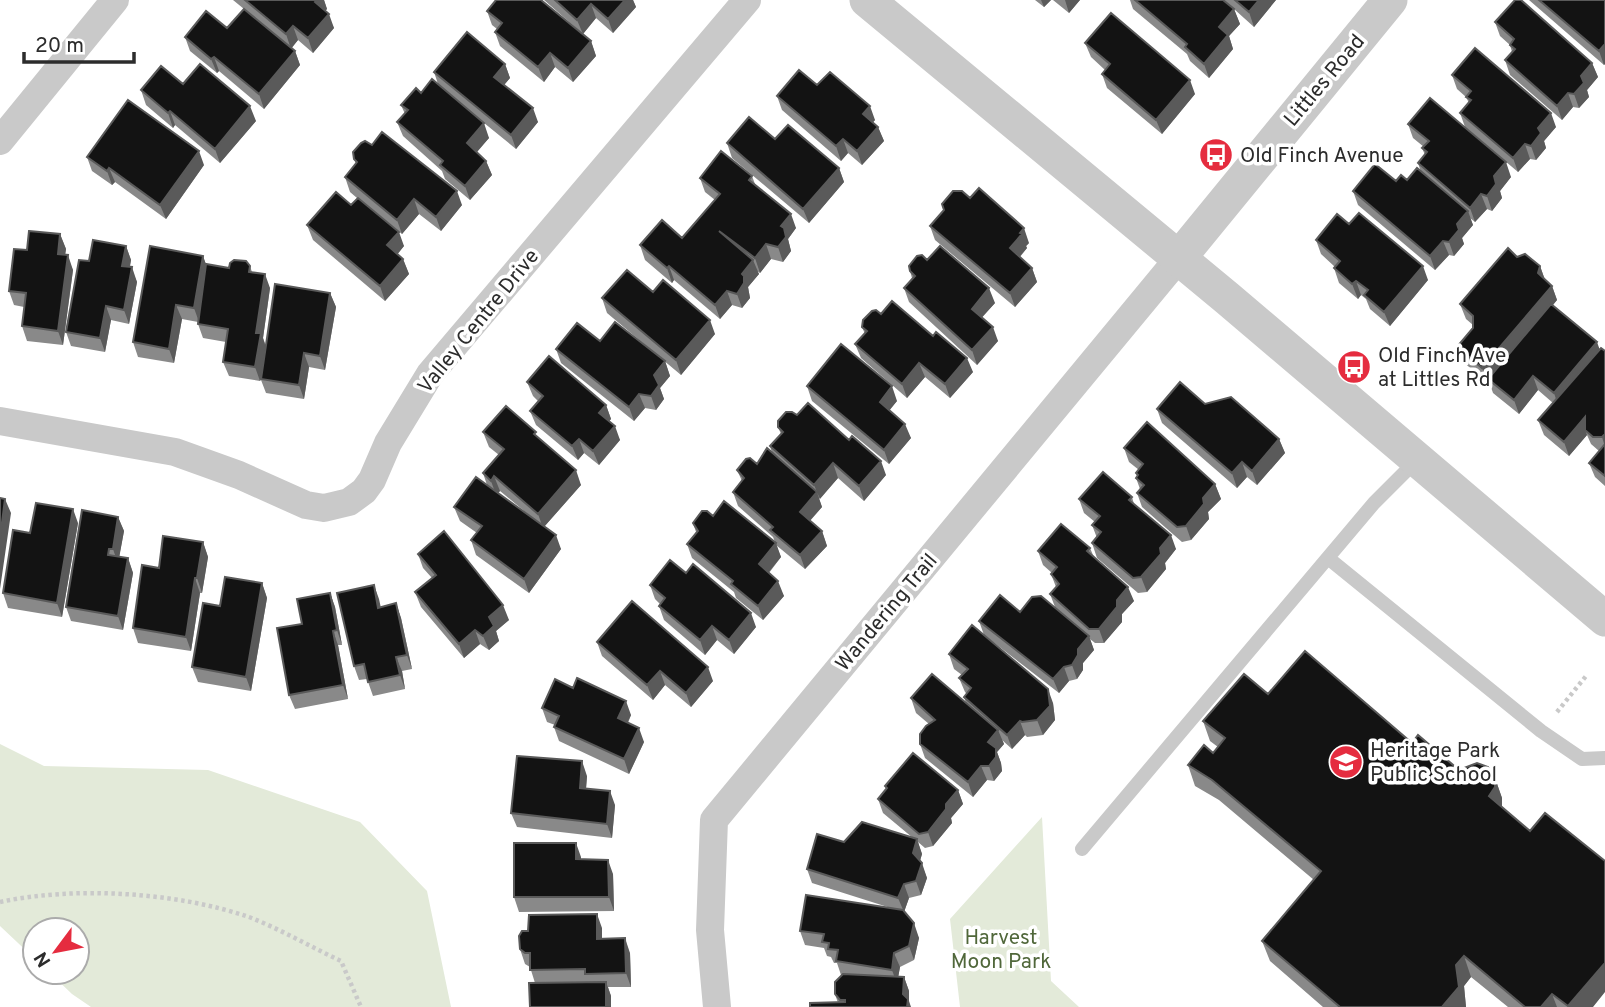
<svg xmlns="http://www.w3.org/2000/svg" width="1605" height="1007" font-family="Overpass,sans-serif">
	<rect width="100%" height="100%" fill="#fff"/>
	<!-- green -->
	<path fill="#e3ead9" d="M0,744L44,766L208,770L360,822L427,891L451,1007H91L72,994L49,972H77V930H35V959L0,926Z
		M1042,817L1051,981L1079,1007H960L950,919Z"/>
	<g fill="none" stroke-linecap="round" stroke-linejoin="round">
		<!-- path -->
		<path stroke="#c9c9c9" stroke-width="4.5" stroke-dasharray="3.5 3.5" stroke-linecap="butt" d="M1557,712L1586,676
			M0,902C75,886 176,892 249,917C280,929 311,947 341,961L361,1007"/>
		<!-- service -->
		<path stroke="#c9c9c9" stroke-width="14" d="M1328,558L1541,731L1582,759L1605,758
			M1082,849L1374,503L1417,460"/>
		<!-- minor -->
		<path stroke="#c9c9c9" stroke-width="28" d="M0,141L115,0
			M0,421L175,452L239,475L306,505L324,508L349,502L364,491L372,480L388,443L430,374L747,0
			M717,1007L710,930L714,820L1178,259"/>
		<!-- tertiary -->
		<path stroke="#c9c9c9" stroke-width="35" d="M867,0L1227,298L1605,619
			M1178,259L1390,0"/>
	</g>
	<!-- wall -->
	<path fill="#898989" fill-rule="evenodd" d="M233,0H324L327,9L325,11L334,28L313,53L298,40L291,48L295,51L300,65L264,109L219,71L217,73L190,51L185,37L227,28L244,9Z
		M544,0H633L636,7L613,33L596,18L583,34Z
		M1035,0H1051L1044,7Z
		M1053,0H1080L1069,13Z
		M1130,0H1276L1254,27L1234,9L1240,24L1229,36L1233,49L1209,78L1190,61L1187,54L1133,9Z
		M1529,0H1605V64L1604,65Z
		M487,11L591,41L596,56L573,82L555,67L544,82L500,46L495,32L497,29L492,25Z
		M1495,22L1592,63L1598,77L1587,90L1589,97L1579,108L1573,107L1562,120L1510,75L1505,60L1512,52L1510,45L1500,36Z
		M1085,43L1195,94L1162,134L1107,88L1102,74L1105,70L1091,57Z
		M505,64L510,78L504,85L538,122L516,149L473,114L489,138L476,152L486,161L492,175L470,200L445,179L442,171L403,136L397,122L405,114L401,105L421,93L438,84L434,72Z
		M1452,75L1556,127L1544,141L1546,148L1536,160L1530,159L1518,172L1465,127L1460,113L1469,103L1466,97L1457,89Z
		M183,84L256,121L220,163L175,125L173,128L146,105L141,90Z
		M817,85L875,120L873,122L878,127L884,141L862,165L848,153L841,161L782,110L777,96Z
		M1408,124L1511,177L1500,191L1502,198L1492,211L1487,209L1475,222L1470,218L1473,225L1462,238L1464,244L1454,256L1449,255L1435,270L1358,205L1353,191L1407,180L1421,172L1418,163L1425,155L1422,148L1424,147L1413,138Z
		M727,143L839,168L844,182L809,223L732,158Z
		M87,157L204,165L166,219L115,182L112,185L92,171Z
		M354,159L462,205L441,231L419,214L402,234L368,206L404,246L397,254L403,259L409,274L385,301L313,240L307,225L351,205L357,198L350,192L345,177L356,164Z
		M752,176L755,184L796,228L788,239L791,251L783,262L771,259L760,273L757,271L759,274L748,287L750,298L742,308L732,305L720,319L674,280L672,283L645,260L640,245L682,238L701,216L715,200L705,192L700,178Z
		M1349,224L1428,280L1390,326L1370,309L1366,299L1361,295L1358,299L1339,283L1334,268L1335,267L1321,254L1316,240Z
		M930,226L1029,243L1026,246L1027,248L1020,257L1032,268L1037,282L1015,307L935,240Z
		M60,234L66,249L65,255L73,270L63,345L27,341L22,326L24,307L14,305L9,291Z
		M126,246L131,260L130,267L137,282L129,324L111,320L105,352L71,346L66,332L89,261Z
		M203,256L206,265L229,268L250,266L252,272L270,288L263,338L266,346L330,293L336,307L325,370L309,367L304,399L266,393L261,380L260,381L229,376L223,362L226,342L203,338L198,324V322L182,319L174,363L138,357L133,342Z
		M1517,257L1540,266L1545,280L1552,286L1557,300L1553,305L1600,349L1605,351V486L1595,477L1589,463L1599,451L1591,444L1587,435L1569,456L1544,435L1538,420L1553,403L1538,390L1519,414L1493,393L1489,381L1488,383L1462,361L1457,347L1473,328V325L1466,319L1460,304Z
		M927,260L995,303L982,317L998,341L977,365L909,302L904,288L912,278L910,271Z
		M653,292L715,334L681,375L607,313L602,298Z
		M881,314L933,336L973,372L950,398L925,377L907,398L861,358L855,344L865,334L862,327Z
		M600,341L665,361L670,376L660,388L664,399L656,410L645,408L634,421L561,363L556,349Z
		M527,382L606,405L611,419L609,421L620,440L599,465L584,453L578,460L536,425L530,411L538,401L533,396Z
		M807,386L897,401L889,410L911,438L889,464L812,401Z
		M1205,404L1279,439L1285,453L1257,485L1247,477L1237,488L1162,423L1157,409Z
		M797,415L886,475L864,501L838,478L819,499L822,507L810,521L822,531L827,546L805,569L776,545L781,557L769,573L784,596L763,620L736,598L734,592L692,558L687,544L696,532L693,523L713,516L775,542L773,537L738,506L733,492L742,481L737,470L757,464L772,453L770,446L781,434L778,427Z
		M483,432L538,438L581,485L544,527L561,549L529,593L476,555L471,540L477,533L460,521L454,507L487,485L483,473L499,455L489,447ZM500,491L529,515L498,493Z
		M1124,448L1215,484L1221,499L1208,512L1209,519L1191,540L1182,542L1142,507L1137,493L1140,489L1136,478L1137,476L1136,473L1139,470L1129,462Z
		M1132,497L1134,504L1176,549L1165,563L1166,569L1147,592L1138,593L1097,558L1092,543L1097,538L1092,525L1095,522L1084,513L1079,499Z
		M118,517L124,531L119,557L128,558L133,573L123,630L71,621L66,607Z
		M78,523L62,617L8,608L3,593L30,533Z
		M203,542L208,557L202,593H200L191,651L138,643L133,628L159,568Z
		M1090,548L1093,555L1134,601L1122,614V622L1104,643H1095L1090,639L1094,650L1083,663V670L1077,679L1069,681L1059,693L984,635L979,621L1055,607L1050,594L1056,587L1051,574L1052,573L1043,565L1038,551Z
		M418,554L509,620L496,631L499,641L489,650L480,644L464,658L421,607L415,592L432,578L423,568Z
		M686,573L756,627L734,654L717,640L705,655L664,620L659,606L660,604L655,599L650,585Z
		M262,583L267,598L251,691L198,682L192,667L220,606Z
		M374,585L380,607L396,603L401,618L412,669L402,671L405,689L373,696L367,679L359,680L354,666Z
		M330,593L335,607L342,645H338L348,699L295,709L289,695L302,624Z
		M597,642L713,681L691,707L665,685L653,700L602,656Z
		M949,654L1053,703L1055,720L1043,735L1027,737L1025,735L1012,749L1002,740L1004,744L997,752L1001,763L1002,771L994,781L987,780L973,797L925,758L920,744L929,724L916,713L911,698L966,703L964,697L967,694L965,692L959,678L962,675L954,669Z
		M573,688L631,715L628,723L644,742L629,774L559,741L554,727L555,725L547,722L542,708Z
		M1268,694L1412,743L1459,770L1495,778L1502,798V807L1593,1007H1508L1471,977L1464,986L1466,1007H1323L1270,961L1262,941L1314,880L1219,800L1195,786L1188,765L1213,753L1218,747L1210,741L1203,721Z
		M587,776L586,788L615,805L612,838L517,827L511,813Z
		M885,786L958,790L963,804L951,818L952,823L933,846L925,848L918,842L922,854L920,861L927,878L921,895L909,898L904,912L919,938L914,960L900,967L898,977H904L909,991V1001L838,1003L835,994L841,975L837,963H834L831,957L827,956L824,948L805,945L800,931L894,909L812,883L807,869L844,842L913,838L883,813L878,799L886,789Z
		M581,857V860L613,874L614,911L519,912L514,897Z
		M602,928V939L630,953L631,987H608L611,996V1007H530L535,983L530,967L525,964L520,949Z"/>
	<!-- shaded-wall -->
	<path fill="#5a5a5a" d="M317,0H324L327,9L320,16L315,2Z
		M625,0H633L636,7L613,33L608,19Z
		M1041,0H1051L1044,7Z
		M1065,0H1080L1069,13Z
		M1259,0H1276L1254,27L1249,12Z
		M591,4L596,18L583,34L577,20Z
		M1234,9L1240,24L1229,36L1233,49L1209,78L1204,64L1219,27Z
		M329,14L334,28L313,53L308,38Z
		M293,26L298,40L291,49L286,34Z
		M591,41L596,56L573,82L568,68Z
		M1605,44V64L1604,65L1599,51Z
		M295,51L300,65L264,109L259,94Z
		M550,53L555,67L544,82L538,67Z
		M214,57L219,71L217,73L211,59Z
		M1592,63L1598,77L1587,90L1589,97L1579,108L1574,94L1581,76Z
		M505,64L510,78L499,91L494,77Z
		M1190,80L1195,94L1162,134L1156,120Z
		M1568,93L1573,107L1562,120L1557,106Z
		M250,106L256,121L220,163L215,149Z
		M870,106L875,120L868,128L863,114Z
		M533,108L538,122L516,149L511,135Z
		M170,111L175,125L173,128L168,113Z
		M1551,113L1556,127L1544,141L1546,148L1536,160L1531,146L1538,128Z
		M484,123L489,138L472,158L467,143Z
		M878,127L884,141L862,165L857,151Z
		M843,139L848,153L841,161L836,146Z
		M1525,144L1530,159L1518,172L1513,158Z
		M199,151L204,165L166,219L160,205Z
		M486,161L492,175L470,200L465,186Z
		M1506,162L1511,177L1500,191L1502,198L1492,211L1487,196L1494,176Z
		M109,168L115,182L112,185L107,171Z
		M839,168L844,182L809,223L803,209Z
		M457,191L462,205L441,231L436,217Z
		M1481,194L1487,209L1475,222L1470,208Z
		M414,199L419,214L402,234L397,220Z
		M1468,211L1473,225L1462,238L1464,244L1454,256L1449,242L1457,224Z
		M791,214L796,228L788,239L791,251L783,262L778,247L781,226Z
		M1024,228L1029,243L1026,246L1027,248L1015,262L1010,248Z
		M399,232L404,246L393,260L387,245Z
		M60,234L66,249L63,269L58,254Z
		M1443,241L1449,255L1435,270L1430,256Z
		M766,244L771,259L760,273L755,258Z
		M126,246L131,260L127,280L122,266Z
		M68,255L73,270L63,345L58,331Z
		M203,256L208,270L199,322L194,308Z
		M403,259L409,274L385,301L380,286Z
		M753,260L759,274L748,287L750,298L742,308L737,294L742,274Z
		M669,266L674,280L672,283L667,268Z
		M1423,266L1428,280L1390,326L1384,312Z
		M1540,266L1545,280L1538,273Z
		M132,267L137,282L129,324L124,310Z
		M1032,268L1037,282L1015,307L1010,293Z
		M265,274L270,288L263,338L266,348L260,381L255,367L256,333Z
		M1356,281L1361,295L1358,299L1352,284Z
		M1552,286L1557,300L1490,380L1488,379L1489,381L1488,383L1482,368Z
		M989,288L995,303L977,323L972,309Z
		M727,291L732,305L720,319L715,305Z
		M330,293L336,307L325,370L320,356Z
		M176,305L182,319L174,363L169,349Z
		M106,306L111,320L105,352L100,338Z
		M710,320L715,334L681,375L676,360Z
		M993,327L998,341L977,365L972,350Z
		M1597,342L1602,356L1559,408L1554,393Z
		M304,353L309,367L304,399L299,385Z
		M967,358L973,372L950,398L945,384Z
		M665,361L670,376L660,388L664,399L656,410L651,396L654,375Z
		M919,363L925,377L907,398L902,384Z
		M1533,376L1538,390L1519,414L1514,400Z
		M892,386L897,401L885,416L880,402Z
		M639,394L645,408L634,421L629,407Z
		M606,405L611,419L604,427L599,413Z
		M1585,417V430L1587,435L1569,456L1564,442Z
		M905,424L911,438L889,464L884,450Z
		M615,426L620,440L599,465L593,451Z
		M1605,434V447L1602,437Z
		M579,439L584,453L578,460L572,446Z
		M1279,439L1285,453L1257,485L1252,471Z
		M881,461L886,475L864,501L859,486Z
		M1242,462L1247,477L1237,488L1232,473Z
		M833,463L838,478L820,499L814,485Z
		M576,470L581,485L543,528L538,514Z
		M494,476L500,491L496,495L491,481Z
		M1215,484L1221,499L1208,512L1209,519L1191,540L1186,526L1203,498Z
		M817,492L822,507L805,526L800,512Z
		M5,499L11,513L0,589V538Z
		M73,509L78,523L62,617L57,603Z
		M118,517L124,531L118,564L113,549Z
		M822,531L827,546L805,569L800,555Z
		M556,535L561,549L529,593L524,579Z
		M1171,535L1176,549L1165,563L1166,569L1147,592L1141,577L1160,548Z
		M203,542L208,557L202,593L197,578Z
		M776,543L781,557L764,578L759,564Z
		M128,558L133,573L123,630L118,616Z
		M195,578L200,593L191,651L186,637Z
		M778,581L784,596L763,620L758,606Z
		M262,583L267,598L251,691L246,677Z
		M374,585L379,599L384,622L378,608Z
		M1128,587L1134,601L1122,614V622L1104,643L1099,629L1117,600Z
		M330,593L335,607L342,645L337,630Z
		M396,603L401,618L412,669L407,655Z
		M503,605L509,620L496,631L499,641L489,650L483,636L489,617Z
		M751,613L756,627L734,654L729,640Z
		M712,626L717,640L705,655L700,640Z
		M475,630L480,644L464,658L459,644Z
		M333,631L338,645L348,699L343,685Z
		M1089,636L1094,650L1083,663V670L1077,679L1072,665L1078,649Z
		M396,657L402,671L405,689L400,675Z
		M708,667L713,681L691,707L686,693Z
		M1064,667L1069,681L1059,693L1053,679Z
		M660,671L665,685L653,700L647,685Z
		M1048,689L1053,703L1055,720L1043,735L1037,720Z
		M626,701L631,715L623,732L618,718Z
		M1020,721L1025,735L1012,749L1007,735Z
		M639,728L644,742L629,774L624,759Z
		M998,730L1004,744L997,752L1001,763L1002,771L994,781L989,766L988,742Z
		M582,761L587,776L585,802L580,788Z
		M981,766L987,780L973,797L968,782Z
		M1495,778L1502,798V808L1489,796Z
		M958,790L963,804L951,818L952,823L933,846L928,832L946,804Z
		M610,791L615,805L612,838L607,824Z
		M917,839L922,854L918,867L913,853Z
		M576,843L581,857V874L576,859Z
		M608,860L613,874L614,911L609,897Z
		M922,863L927,878L921,895L916,881Z
		M904,884L909,898L904,912L898,898Z
		M597,914L602,928V953L597,939Z
		M914,923L919,938L914,960L909,946Z
		M625,938L630,953L631,987L626,973Z
		M894,953L900,967L897,984L892,970Z
		M1464,956L1471,977L1464,986L1466,1007H1442L1456,965Z
		M1605,963V992L1593,1007H1568Z
		M904,977L909,991V1001L911,1007H907L903,994Z
		M606,982L611,996V1007H606Z
		M1552,994L1557,1007H1541Z"/>
	<!-- building -->
	<path fill="#131313" stroke="#5a5a5a" stroke-width="2" d="M245,0H317L315,2L329,14L308,38L293,26L286,34Z
		M496,0H541L591,41L568,68L550,53L538,67L495,32L502,23L487,11Z
		M555,0H625L608,19L591,4L577,20Z
		M1135,0H1223L1234,9L1219,27L1228,35L1204,64L1185,47L1187,44Z
		M1235,0H1259L1249,12Z
		M1515,0H1521L1592,63L1581,76L1584,83L1574,94L1568,93L1557,106L1505,60L1515,49L1510,45L1514,39L1495,22Z
		M1539,0H1605V44L1599,51Z
		M244,9L295,51L259,94L214,57L211,59L185,37L206,11L227,28Z
		M1111,13L1190,80L1156,120L1102,74L1110,64L1085,43Z
		M467,32L505,64L494,77L533,108L511,135L434,72Z
		M1475,48L1551,113L1538,128L1541,133L1531,146L1525,144L1513,158L1460,113L1471,100L1466,97L1471,91L1452,75Z
		M200,64L250,106L215,149L170,111L168,113L141,90L161,66L183,84Z
		M799,70L817,85L830,72L870,106L863,114L878,127L857,151L843,139L836,146L777,96Z
		M432,79L484,123L467,143L486,161L465,186L440,165L443,161L397,122L408,110L401,105L416,88L421,93Z
		M1430,98L1506,162L1494,176L1496,184L1487,196L1481,194L1470,208L1418,163L1427,152L1422,148L1429,141L1408,124Z
		M128,100L199,151L160,205L109,168L107,171L87,157Z
		M749,117L775,139L788,125L839,168L803,209L727,143Z
		M382,132L457,191L436,217L414,199L397,220L345,177L357,162L354,159L353,152L361,143L365,141L372,145Z
		M721,151L752,176L749,180L791,214L781,226L784,228L786,237L778,247L766,244L755,258L719,231L753,260L742,274L744,276V283L737,294L727,291L715,305L669,266L667,268L640,245L662,220L682,238L720,194L700,178Z
		M1375,164L1396,181L1401,175L1407,180L1417,168L1468,211L1457,224L1459,230L1449,242L1443,241L1430,256L1353,191Z
		M979,188L1024,228L1020,233L1022,234L1010,248L1032,268L1010,293L930,226L944,210L942,204L953,191H962L970,198Z
		M336,192L351,205L358,198L399,232L387,245L403,259L380,286L307,225Z
		M1359,213L1423,266L1384,312L1364,295L1368,290L1356,281L1352,284L1334,268L1340,261L1316,240L1337,214L1349,224Z
		M29,231L60,234L58,254L68,255L58,331L22,326L26,293L9,291L14,249L27,250Z
		M93,240L126,246L122,266L132,267L124,310L106,306L100,338L66,332L79,260L89,261Z
		M150,246L203,256L194,308L176,305L169,349L133,342Z
		M940,246L989,288L972,309L993,327L972,350L904,288L915,276L910,271L909,266L917,256L922,255L927,260Z
		M1508,248L1517,257L1525,254L1540,266L1538,273L1552,286L1482,368L1457,347L1473,328V316L1460,304Z
		M234,260L246,261L250,266L249,272L265,274L256,333H261L255,367L223,362L228,329L198,324L206,264L229,268L230,263Z
		M627,270L653,292L663,280L710,320L676,360L602,298Z
		M275,284L330,293L320,356L304,353L299,385L261,379Z
		M892,301L933,336L936,332L967,358L945,384L919,363L902,384L855,344L867,331L862,327L863,320L872,311L876,310L881,314Z
		M1551,304L1597,342L1554,393L1533,376L1514,400L1488,379Z
		M615,322L665,361L654,375L659,385L651,396L639,394L629,407L556,349L577,323L600,341Z
		M841,344L892,386L880,402L905,424L884,450L807,386Z
		M1601,348L1605,351V434L1602,437H1593L1585,430V417L1564,442L1538,420Z
		M549,356L606,405L599,413L615,426L593,451L579,439L572,446L530,411L543,396L527,382Z
		M1180,382L1205,404L1231,397L1279,439L1252,471L1242,462L1232,473L1157,409Z
		M808,403L849,440L852,436L881,461L859,486L833,463L814,485L770,446L783,432L778,427V421L786,412H792L797,415Z
		M506,406L536,432L534,434L576,470L538,514L494,476L491,481L483,473L504,449L483,432Z
		M1147,422L1215,484L1203,498L1204,504L1186,526L1177,527L1137,493L1144,485L1136,478L1138,475L1136,473L1143,464L1124,448Z
		M1605,444V476L1589,463Z
		M767,448L817,492L800,512L822,531L800,555L770,530L773,527L733,492L744,478L737,470L746,459L750,458L757,464Z
		M1103,472L1132,497L1129,500L1171,535L1160,548L1161,554L1141,577L1133,578L1092,543L1101,532L1092,525L1100,516L1079,499Z
		M476,477L556,535L524,579L471,540L482,526L454,507Z
		M0,498L5,499L0,538Z
		M724,501L776,543L759,564L778,581L758,606L731,584L733,581L687,544L698,531L693,523L702,511H707L713,516Z
		M36,503L73,509L57,603L3,593L13,530L30,533Z
		M82,510L118,517L113,549H109L108,555L128,558L118,616L66,607Z
		M1061,524L1090,548L1087,551L1128,587L1117,600V607L1099,629H1089L1050,594L1059,584L1051,574L1057,567L1038,551Z
		M444,531L503,605L489,617L494,626L483,636L475,630L459,644L415,592L436,575L418,554Z
		M163,536L203,542L197,578H195L186,637L133,628L142,565L159,568Z
		M670,560L686,573L693,564L751,613L729,640L712,626L700,640L659,606L665,598L650,585Z
		M225,577L262,583L246,677L192,667L203,603L220,606Z
		M374,585L378,608L396,603L407,655L396,657L400,675L368,682L364,664L354,666L337,593Z
		M330,593L337,630L333,631L343,685L289,695L277,628L302,624L297,599Z
		M1000,595L1020,612L1032,597L1041,596L1089,636L1078,649V655L1072,665L1064,667L1053,679L979,621Z
		M632,601L708,667L686,693L660,671L647,685L597,642Z
		M972,625L1048,689L1050,706L1037,720L1022,722L1020,721L1007,735L964,697L971,688L959,678L968,669L949,654Z
		M1305,651L1412,743L1418,735L1459,770L1477,763L1488,767L1495,778V787L1489,796L1530,831L1545,813L1605,861V963L1568,1006L1552,994L1541,1007H1525L1464,956L1456,965L1459,987L1442,1007H1340L1262,941L1321,871L1212,780L1188,765L1204,745L1213,753L1225,738L1203,721L1244,674L1268,694Z
		M932,674L998,730L988,742L996,748V757L989,766H981L968,782L920,744V734L926,726L935,720L911,698Z
		M577,678L626,701L618,718L639,728L624,759L554,727L559,716L542,708L555,679L573,688Z
		M913,753L958,790L946,804V809L928,832L919,834L878,799L887,788L885,786Z
		M517,756L582,761L580,788L610,791L607,824L511,813Z
		M862,822L917,839L913,853L922,863L916,881L904,884L898,898L807,869L817,834L844,842Z
		M514,843H576V859L608,860L609,897H514Z
		M806,895L903,910L914,923L909,946L894,953L892,970L836,961L838,950L828,949L829,943L822,942L824,934L800,931Z
		M597,914V939L625,938L626,973L585,974V969L530,970V953H525L520,949L519,936L522,931H528L529,915Z
		M843,974L904,977L903,994L908,999L907,1007H810V1003L845,1002V1000H840L835,994V982Z
		M606,982V1007H530L529,983Z"/>
	<!-- icons -->
	<defs>
		<g id="bus-disc" transform="scale(1.75)"><circle r="9.5" fill="#e52c3f" stroke="#fff"/><path d="M-5-6H5V4H4V6H2V4H-2V6H-4V4H-5ZM-3.5-4V0h7V-4ZM-3.5 1.2v1.5H-2V1.2ZM2 1.2v1.5H3.5V1.2Z" fill="#fff"/></g>
		<g id="school-disc" transform="scale(1.75)"><circle r="9.5" fill="#e52c3f" stroke="#fff"/><path d="M0-5L7-2L0 1L-7-2ZM-4 1L0 2.5L4 1V4Q0 6-4 4Z" fill="#fff"/></g>
	</defs>
	<g fill-rule="evenodd">
		<use href="#bus-disc" x="1216" y="155"/>
		<use href="#bus-disc" x="1354" y="367"/>
		<use href="#school-disc" x="1346" y="762"/>
	</g>
	<g text-anchor="middle" stroke-width="7" stroke-linejoin="round" paint-order="stroke">
		<!-- street labels -->
		<g font-size="21" fill="#2c2c2c" stroke="#fff">
			<text transform="translate(1324 80) rotate(-50)" y="7">Littles Road</text>
			<text transform="translate(478 321) rotate(-51)" y="7">Valley Centre Drive</text>
			<text transform="translate(886 612) rotate(-50)" y="7">Wandering Trail</text>
		</g>
		<!-- poi labels -->
		<g font-size="21" fill="#2c2c2c" stroke="#fff" text-anchor="start">
			<text x="1240" y="162">Old Finch Avenue</text>
			<text x="1378" y="362">Old Finch Ave<tspan x="1378" dy="24">at Littles Rd</tspan></text>
			<text x="1370" y="757">Heritage Park<tspan x="1370" dy="24">Public School</tspan></text>
		</g>
		<!-- park labels -->
		<g font-size="21" fill="#50673a" stroke="#fff">
			<text x="1001" y="944">Harvest<tspan x="1001" dy="24">Moon Park</tspan></text>
		</g>
	</g>
	<!-- north arrow -->
	<g transform="translate(56 951) rotate(238)"><circle r="33" fill="#ffffff" stroke="#ababab" stroke-width="2"/>
	<path d="M0-5L12 26L0 18L-12 26Z" fill="#e52c3f"/>
	<text y="-10" font-size="19" font-weight="bold" text-anchor="middle" fill="#2c2c2c">N</text>
	</g>
	<!-- scale -->
	<path d="M24 52v10h110v-10" fill="none" stroke="#2c2c2c" stroke-width="3.5"/>
	<text x="35" y="52" font-size="21" fill="#2c2c2c" stroke="#ffffff" stroke-width="5" paint-order="stroke">20 m</text>
</svg>
